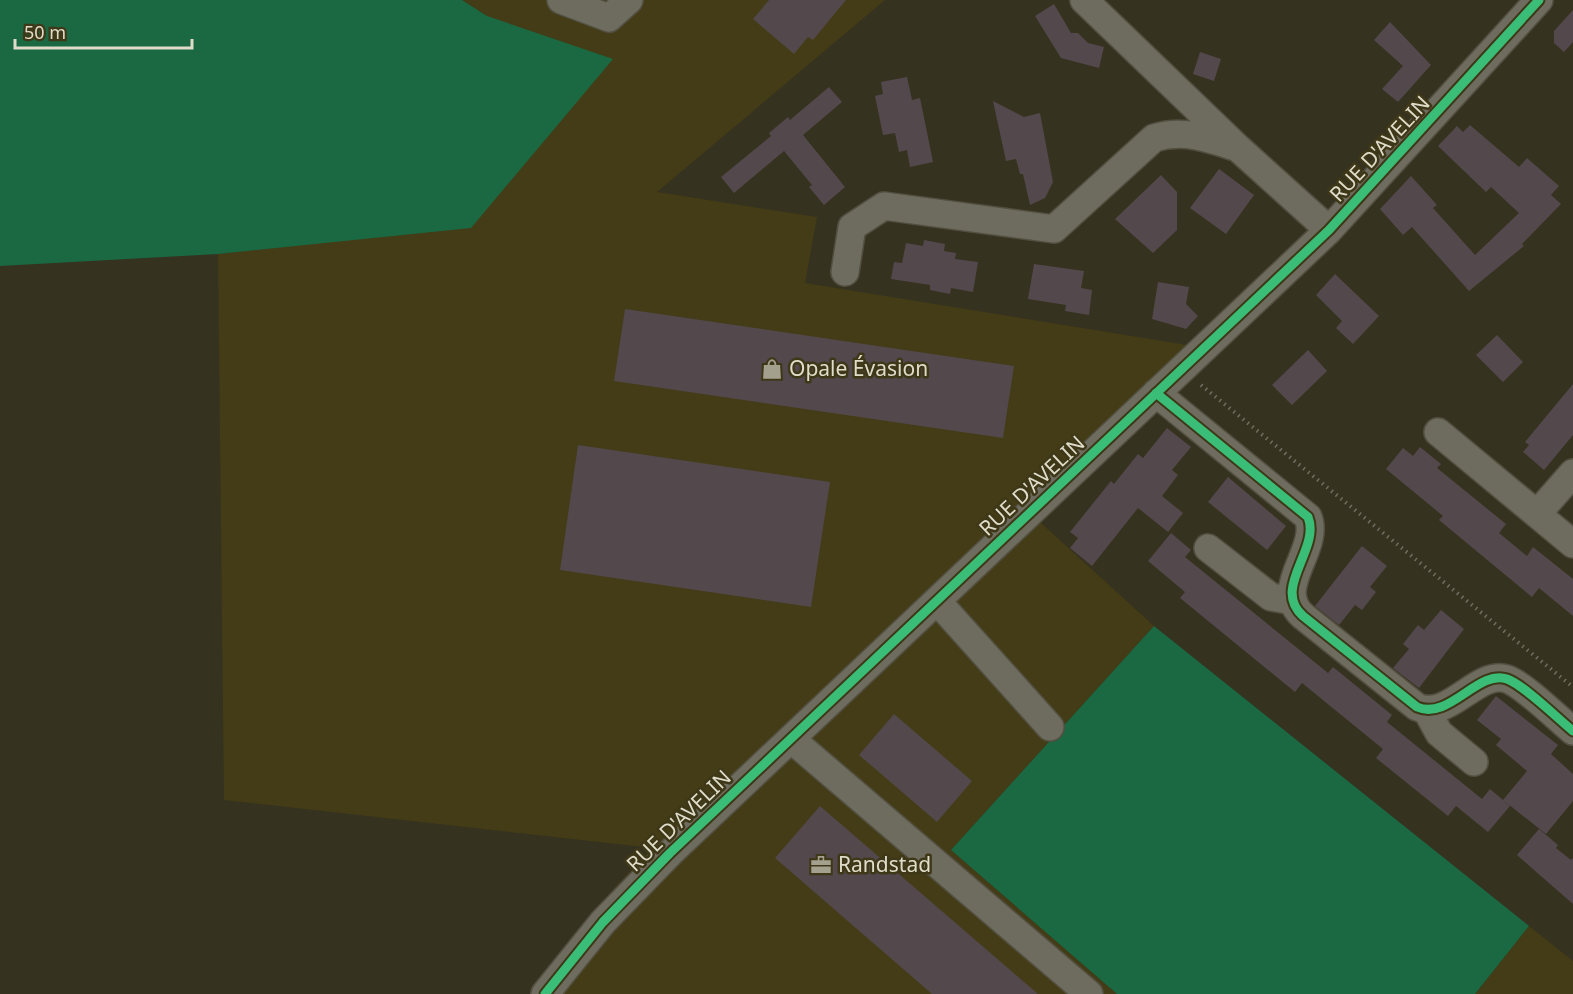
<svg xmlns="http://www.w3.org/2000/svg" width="1573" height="994" font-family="'Noto Sans',sans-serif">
	<rect width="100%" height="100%" fill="#363220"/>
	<!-- built -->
	<path fill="#433c16" d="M462,0H885L657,192L817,217L805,283L1187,345L1019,503L1154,626L951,850L1117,994H531L561,952L618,884L653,848L224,800L218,254L291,246L487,16Z
		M1529,926L1573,961V994H1475Z"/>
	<!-- green -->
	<path fill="#1a6942" d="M0,0H462L487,16L613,59L471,228L218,254L0,266Z
		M1154,626L1529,926L1475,994H1117L951,850Z"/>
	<!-- building -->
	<path fill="#53484c" d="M769,0H846L813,40L808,37L794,54L753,19Z
		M1054,4L1071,33H1078L1088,43L1104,47L1099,68L1061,58L1035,16Z
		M1573,10V42L1564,52L1554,43V31Z
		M1390,22L1431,65L1398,102L1382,89L1403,66L1374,40Z
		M1200,52L1221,59L1214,81L1193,74Z
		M907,77L912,100L920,98L933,162L910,167L907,150L899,152L895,133L883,135L875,96L883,94L881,82Z
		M829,87L842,102L803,135L845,187L824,205L809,187L812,185L784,151L734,193L721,177L771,136L769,133L788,117L790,120Z
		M993,101L1024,117L1040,113L1053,182L1045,198L1030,205L1023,174H1020L1016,159L1006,161Z
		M1470,125L1519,167L1527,158L1559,186L1551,195L1561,204L1522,244L1524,246L1469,291L1412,227L1403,235L1380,209L1411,176L1437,205L1433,208L1475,255L1519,213L1491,187L1486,192L1438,146L1457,126L1463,132Z
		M1219,169L1254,195L1226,234L1190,208Z
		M1161,175L1177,192V230L1153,253L1115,219Z
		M924,240L945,244L944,251L956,253L955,259L978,262L973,292L951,288L950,294L930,290V285L891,279L894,262L902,263L906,243L923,246Z
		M1034,264L1084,271L1081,288L1092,290L1089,315L1065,311L1066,305L1028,299Z
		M1335,274L1379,316L1353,344L1336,328L1342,321L1316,295Z
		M1158,282L1189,287L1186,304L1198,316L1186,329L1152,319Z
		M625,309L1014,366L1003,438L614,381Z
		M1497,335L1523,362L1503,382L1476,355Z
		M1308,350L1327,371L1292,405L1272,385Z
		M1573,384V435L1544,470L1523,452L1529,445L1525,442Z
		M1167,428L1191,447L1172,470L1178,475L1162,496L1183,513L1168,532L1138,508L1092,566L1070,548L1078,538L1070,532L1111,481L1114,484L1138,454L1143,458Z
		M578,445L830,482L811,607L560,570Z
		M1420,447L1441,464L1437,468L1506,524L1499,533L1527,556L1533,547L1573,579V616L1539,588L1532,597L1439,520L1443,516L1386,469L1403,448L1413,456Z
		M1228,477L1286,526L1267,550L1208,502Z
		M1171,533L1191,550L1185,557L1328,673L1333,667L1392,715L1387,722L1482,799L1490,789L1510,806L1488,832L1456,806L1448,816L1376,758L1383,749L1302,683L1295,692L1180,598L1185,592L1148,561Z
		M1362,546L1387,566L1370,587L1376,592L1362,610L1355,605L1339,625L1315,606Z
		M1441,610L1464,629L1419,688L1393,668L1409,649L1403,644L1418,625L1424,630Z
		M1496,696L1558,745L1551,754L1573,774V801L1546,834L1503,800L1527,771L1496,745L1501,739L1477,720Z
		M894,714L972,781L937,822L859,755Z
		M820,806L1038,994H932L775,858Z
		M1539,829L1558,845L1556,848L1571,860L1573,858V904L1517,855Z"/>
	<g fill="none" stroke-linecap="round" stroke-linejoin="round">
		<!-- minor casing -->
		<g stroke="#524f40" stroke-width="30">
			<path id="minor" d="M561,0L609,18L629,0
				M1084,0L1238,148L1329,230
				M845,272L852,227L884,206L1054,229L1154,138C1183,129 1209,138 1238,148
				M1156,393L1308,517C1321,549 1271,588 1303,616L1417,707C1449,721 1478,669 1507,679C1524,685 1557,718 1573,731
				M1438,432L1573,544
				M1537,514L1573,473
				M1208,548L1271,597L1293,601
				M937,601L1050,727
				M1427,711L1439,733L1474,762
				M791,739L1089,994
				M545,994L603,922L670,853L1329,230L1539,0"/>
		</g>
		<!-- path -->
		<path stroke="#706e61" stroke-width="4" stroke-dasharray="1.5 4.5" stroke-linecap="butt" d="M1201,385L1573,687"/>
		<!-- minor -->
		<use href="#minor" stroke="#6e6c5e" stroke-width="27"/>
		<!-- cycleway casing -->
		<g stroke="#3e3818" stroke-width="13">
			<path id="cycleway" d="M1156,393L1308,517C1321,549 1271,588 1303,616L1417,707C1449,721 1478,669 1507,679C1524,685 1557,718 1573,731
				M545,994L603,922L670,853L1329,230L1539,0"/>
		</g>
		<!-- cycleway -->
		<use href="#cycleway" stroke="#3abd76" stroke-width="9"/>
	</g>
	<!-- icons -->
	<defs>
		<g id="shop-bare" transform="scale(1.62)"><path d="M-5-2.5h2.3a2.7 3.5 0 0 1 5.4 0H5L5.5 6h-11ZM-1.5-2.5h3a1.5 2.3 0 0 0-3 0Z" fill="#a4a08e" stroke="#3e3818" stroke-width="2.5" paint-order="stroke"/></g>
		<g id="office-bare" transform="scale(1.62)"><path d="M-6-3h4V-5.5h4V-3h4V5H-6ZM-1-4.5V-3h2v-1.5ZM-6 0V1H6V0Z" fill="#a4a08e" stroke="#3e3818" stroke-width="2.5" paint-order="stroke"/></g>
	</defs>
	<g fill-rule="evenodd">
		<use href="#shop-bare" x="772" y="369"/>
		<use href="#office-bare" x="821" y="865"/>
	</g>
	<g text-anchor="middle" stroke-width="5" stroke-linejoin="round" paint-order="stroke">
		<!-- street labels -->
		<g font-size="21" fill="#dfdcca" stroke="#3e3818">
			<text transform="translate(1380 149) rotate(-47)" y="7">RUE D'AVELIN</text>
			<text transform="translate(1032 486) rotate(-43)" y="7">RUE D'AVELIN</text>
			<text transform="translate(679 821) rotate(-44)" y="7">RUE D'AVELIN</text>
		</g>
		<!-- poi labels -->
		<g font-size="21" fill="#dfdcca" stroke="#3e3818" text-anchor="start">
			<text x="789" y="376">Opale Évasion</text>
			<text x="838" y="872">Randstad</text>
		</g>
	</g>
	<!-- scale -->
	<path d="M15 39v9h177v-9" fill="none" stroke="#dfdcca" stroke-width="3"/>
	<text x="24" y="39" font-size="18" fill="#dfdcca" stroke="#3e3818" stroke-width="4.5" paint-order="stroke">50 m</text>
</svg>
